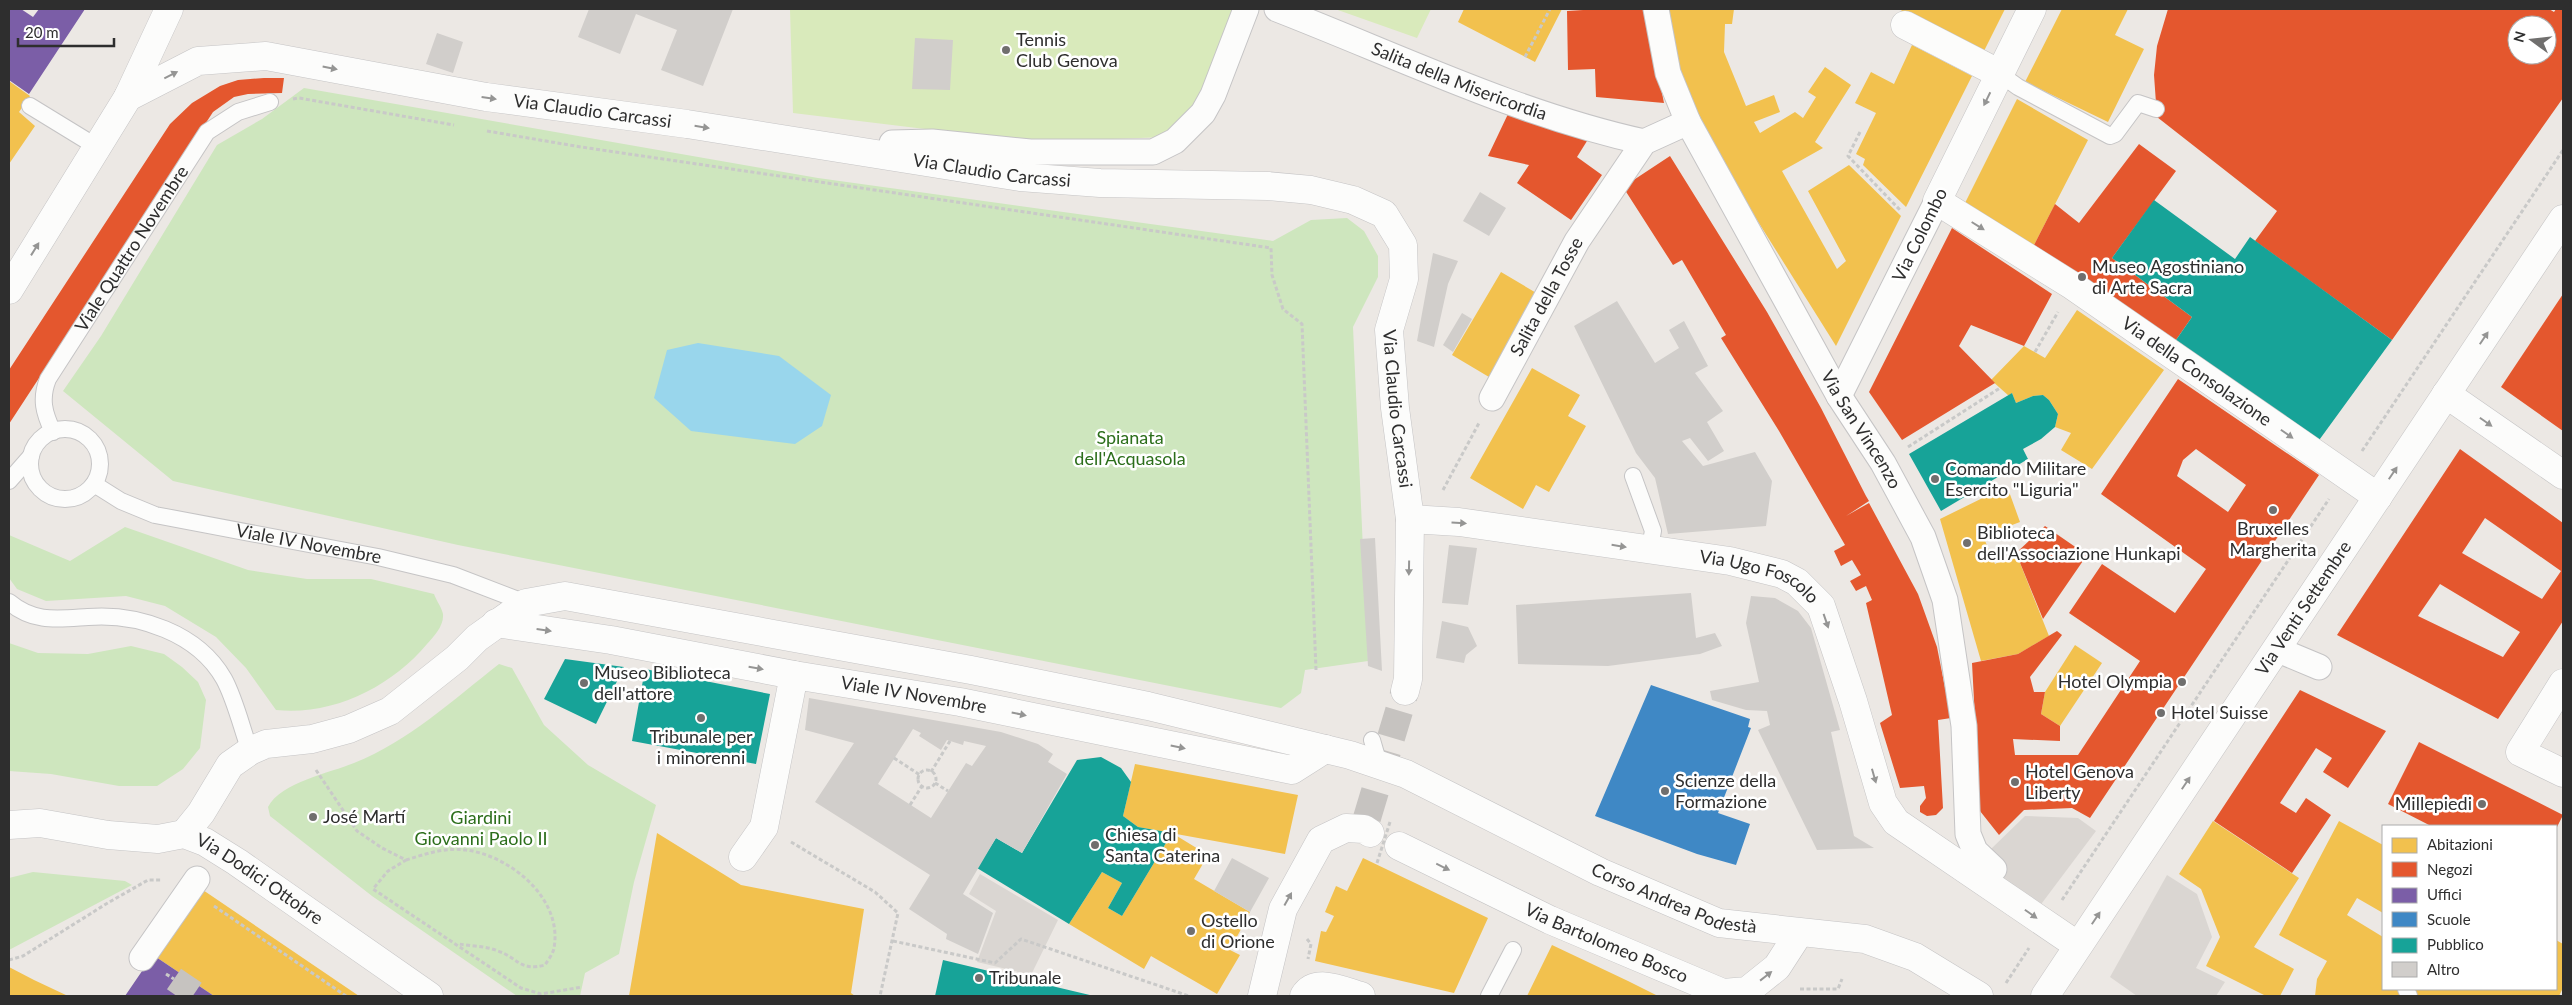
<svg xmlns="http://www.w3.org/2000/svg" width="2572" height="1005" font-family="Lato,sans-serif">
	<rect width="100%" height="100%" fill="#ece8e4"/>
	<!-- green -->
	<path fill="#cee6be" d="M304,88L818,178L1273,241L1311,220L1347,218L1364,231L1378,256V277L1353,327L1368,661L1305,670L1301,693L1281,708L458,545L173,481L63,391L101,336L217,145L262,119Z
		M125,527L248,570L307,579H371L434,594C436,600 442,608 443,614C444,626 434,636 427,644C391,687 333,716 276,710L246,668L216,637L165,606L126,596L46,601L17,589L9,578V535L70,561Z
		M9,643L38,653L88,654L131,646L164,654L182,667L198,682L206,700L200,748L183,769L157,786H119L51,774L9,771Z
		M499,664L512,668L544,725L588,765L656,805L634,882L619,954L585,973L580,996H517L372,896L270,816L268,807C281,782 330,773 354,763C409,741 453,700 499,664Z
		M33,872L125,881L132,885L9,950V878Z"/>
	<!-- pitch -->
	<path fill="#d9eabb" d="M790,9H1235L1207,91L1166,137L1032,142L793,113Z
		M1335,9H1431L1417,38Z"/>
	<!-- plaza -->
	<path fill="#dad6d2" d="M2025,816L2078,818L2096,831L2039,907L2009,884L1994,869L1991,849Z
		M980,874L1058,920L1031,975L977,962L996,911L969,894Z
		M2167,875L2197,894L2212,937L2196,968L2225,982L2216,996H2137L2110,977Z"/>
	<!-- water -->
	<path fill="#99d6ec" d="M698,343L779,356L831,395L822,426L795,444L691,431L654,398L667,350Z"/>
	<!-- homes -->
	<path fill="#f2c14e" d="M1464,9H1562L1535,62L1458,22Z
		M1666,9H1734L1732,24H1725L1724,52L1746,106L1774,95L1780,112L1754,122L1760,133L1795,112L1803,118L1816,97L1808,92L1825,67L1851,85L1815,142L1823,148L1782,171L1837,269L1846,261L1808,191L1849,165L1901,216L1836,346L1715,153L1684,86L1671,42Z
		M1902,9H2005L1983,53L1901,12Z
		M2062,9H2128L2115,35L2144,49L2108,122L2025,82Z
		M1912,45L1972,76L1906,207L1863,165L1865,159L1856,154L1876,113L1855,103L1871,72L1894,84Z
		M9,81L30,96L19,112L35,126L9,164Z
		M2017,99L2088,140L2034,245L1965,203Z
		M1501,272L1538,294L1489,377L1452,355Z
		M2077,310L2164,370L2092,469L2061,450L2071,433L2055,427L2058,414L2049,400L2043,395L2033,396L2016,403L2012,393L2009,396L1991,380L2024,346L2045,358Z
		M1532,368L1580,395L1568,416L1586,426L1549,492L1536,485L1523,509L1470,478Z
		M2007,486L2020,522L1983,536L1995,564L2016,553L2049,636L2018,654L1981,661L1940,519Z
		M2075,645L2102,663L2060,726L2041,714L2045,692Z
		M1135,764L1298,795L1285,854L1138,827L1123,816Z
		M2213,821L2299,878L2254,947L2294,969L2280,996H2266L2206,966L2220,937L2201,889L2179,874Z
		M2339,821L2383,845V913L2357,898L2347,915L2383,937V989H2556V940L2563,944V988L2559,996H2315L2317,979L2327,961L2279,935Z
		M657,833L741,885L864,909L851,993L855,996H629Z
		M1172,833L1208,855L1194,879L1250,912L1230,950L1240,955L1217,994L1151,956L1144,969L1069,924L1102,872L1122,883L1108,908L1122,916Z
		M1363,858L1488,918L1454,993L1315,961L1321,931L1326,932L1334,916L1325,912L1336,886L1347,891Z
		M200,888L359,996H214L153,955Z
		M1552,945L1628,981L1658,996H1527Z
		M9,967L34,980L68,996H9Z"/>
	<!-- shops -->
	<path fill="#e4572e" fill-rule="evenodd" d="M1599,9H1648L1649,28L1664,103L1596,97L1595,69L1568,70L1567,11Z
		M2168,9H2549L2554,12L2556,9H2563V98L2392,340L2255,241L2277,211L2157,117L2154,75L2157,46ZM2517,25H2547V55H2517Z
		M264,78H284L282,93L248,94L234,97L213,112L9,424V370L170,124L192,103L220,86L238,80Z
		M1508,114L1592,133L1577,157L1602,175L1571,220L1517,183L1529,165L1488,156Z
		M2139,144L2176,171L2112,258L2192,317L2176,340L2034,245L2055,204L2079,223Z
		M1670,156L1767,312L1821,408L1866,496L1869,501L1846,516L1869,503L1918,594L1937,647L1951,718L1938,720L1943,808L1936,815L1927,816L1920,812V806L1926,798L1924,786L1900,788L1880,723L1892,715L1866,603L1872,600L1866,586L1856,591L1850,581L1861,575L1852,560L1841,566L1834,551L1845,545L1779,431L1721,338L1726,335L1682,260L1673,265L1623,187Z
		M1952,228L2052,294L2024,346L1971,325L1959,346L1995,383L1902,440L1869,392Z
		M2563,294V431L2501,387Z
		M2178,379L2319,475L2090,818L2072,808L2024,810L1999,835L1980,811L1972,663L2018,654L2057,631L2062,635L2030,677L2034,692H2045L2041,714L2060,726V741L2013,739L2015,755H2078L2140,661L2069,613L2102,564L2175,613L2206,569L2101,494ZM2196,449L2246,485L2228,512L2177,476L2183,460Z
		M2460,449L2563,523V621L2498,719L2337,635ZM2485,518L2561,571L2542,599L2462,553ZM2440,584L2520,632L2503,657L2418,616Z
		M2045,526L2087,555L2043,619L2016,553Z
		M2300,690L2386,731L2348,788L2323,772L2332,758L2316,748L2280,803L2296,813L2306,798L2331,815L2292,873L2214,821Z
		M2419,742L2563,815L2556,829V826H2431L2388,804Z"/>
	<!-- offices -->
	<path fill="#7b5ea7" d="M9,9H21L33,17L39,9H85L29,94L9,80Z
		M153,955L214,996H125Z"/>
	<!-- schools -->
	<path fill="#3f88c5" d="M1651,685L1750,719L1748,727L1751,728L1718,813L1750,824L1736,865L1697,854L1595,816Z"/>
	<!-- public -->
	<path fill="#17a398" d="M2154,200L2235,259L2250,237L2392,340L2317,443L2176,340L2192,317L2112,258Z
		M2012,393L2016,403L2033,396L2043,395L2049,400L2058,414L2055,427L2041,439L2023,449L2028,459L1941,511L1909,454Z
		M565,659L624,667L596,724L544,699Z
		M645,669L770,694L756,764L632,741Z
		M1101,757L1121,768L1131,782L1123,816L1138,827L1172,833L1122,916L1108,908L1122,883L1102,872L1069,924L977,868L996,838L1022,853L1077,760Z
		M943,960L1094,996H935Z"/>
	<!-- building -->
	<path fill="#d1cecb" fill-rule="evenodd" d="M589,9H733L703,86L661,70L677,30L636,14L620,54L578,37Z
		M437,33L463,42L453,73L426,64Z
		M915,38L953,40L950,90L912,89Z
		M1480,192L1506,208L1489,236L1463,221Z
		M1433,253L1458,261L1448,284L1434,347L1417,341Z
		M1617,301L1655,363L1679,348L1669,330L1684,321L1708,366L1695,373L1723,411L1707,422L1724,451L1708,461L1690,438L1682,441L1703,466L1755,452L1772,481L1766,526L1668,534L1655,478L1636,453L1574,326Z
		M1462,313L1472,319L1453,352L1443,345Z
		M1375,538L1382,671L1368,666L1360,539Z
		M1449,545L1477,548L1468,605L1442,603Z
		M1691,593L1696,638L1715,633L1722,646L1700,654L1608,666L1518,664L1516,605Z
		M1751,596L1775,598L1798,611L1811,628L1840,730L1831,732L1854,836L1874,848L1817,850L1758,730L1770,725L1767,711L1746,710L1712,700L1710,691L1759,682L1746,623Z
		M1442,621L1468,627L1477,646L1466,655L1464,663L1436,658Z
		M809,698L1001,732L1038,744L1053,754L1048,762L1067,774L1022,853L996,838L963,894L993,913L978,954L946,939L947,934L909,909L930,875L815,802L854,743L805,730ZM913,729L921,733L919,736L941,750L947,740L963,745L964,741L986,746L972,766L966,763L931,818L878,784Z
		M1232,858L1269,878L1250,912L1214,891Z"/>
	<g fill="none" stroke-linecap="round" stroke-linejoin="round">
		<!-- pedestrian-tunnel -->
		<path stroke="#c6c3c0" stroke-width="25" stroke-dasharray="25 12" stroke-linecap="butt" d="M174,979L199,996"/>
		<!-- minor-tunnel -->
		<path stroke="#c6c3c0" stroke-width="28" stroke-dasharray="28 14" stroke-linecap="butt" d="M1367,818L1405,691"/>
		<!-- service casing -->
		<g stroke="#c5c4c5" stroke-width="18">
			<g id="service">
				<path d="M2000,74L2018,87L2110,136L2115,134L2138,103L2156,109"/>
				<path d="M30,106L97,147"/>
				<circle cx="65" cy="464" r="35"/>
				<path id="s1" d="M53,432C44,413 40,399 48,379L207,132L238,112L270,102"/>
				<path d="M1633,476L1653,531L1649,551"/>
				<path d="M9,481L31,456"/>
				<path id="s2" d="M94,484L121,501L155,515L378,557L453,575L526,603"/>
				<path d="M9,602C34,623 57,619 88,617C138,613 198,633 224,679C235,699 242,729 250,751"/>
				<path d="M1372,740L1379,764"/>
				<path d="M2406,989L2409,996"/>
				<path d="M1489,996L1513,950"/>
			</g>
		</g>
		<!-- pedestrian casing -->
		<g stroke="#c5c4c5" stroke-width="27">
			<g id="pedestrian">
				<path id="s3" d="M1277,9C1398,56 1517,114 1644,142"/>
				<path id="s4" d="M1656,9L1668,73L1688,122L1839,396L1883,463L1923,537L1945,600L1964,726L1968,834L1975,851L1994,869"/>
				<path d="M892,143L932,142L1030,152H1153L1175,141L1203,113L1213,95L1246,9"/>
				<path d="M1839,396L1937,201"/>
				<path id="s5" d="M1492,398L1577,241L1644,142L1688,122"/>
				<path d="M2276,649L2319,667"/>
				<path d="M142,958L197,879"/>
			</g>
		</g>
		<!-- minor casing -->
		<g stroke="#c5c4c5" stroke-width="29">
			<g id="minor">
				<path id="s6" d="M2032,9L1937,201L2073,286L2378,497"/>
				<path d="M1905,25L2000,74"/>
				<path id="s7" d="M128,97L198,61L266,56L486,97L687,124L1020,177L1100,183L1268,186L1311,190L1353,200L1384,214L1403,245L1404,279L1389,330L1395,408L1410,519L1408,679L1405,691"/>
				<path d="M2446,394L2563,475"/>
				<path id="s8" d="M1410,519L1459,522L1730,561L1782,574L1797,582L1821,606L1853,701L1883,803L1896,822L2077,945"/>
				<path id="s9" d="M496,623L611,640L794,675L960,702L1292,770L1325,749"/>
				<path d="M2563,683L2520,752L2563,773"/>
				<path id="s10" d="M1399,846L1550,920L1723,993L1747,991L1777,967L1799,933"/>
				<path d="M743,857L764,827L794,675"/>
				<path d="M1262,996L1283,909L1321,840L1346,828L1364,829L1370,833"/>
				<path d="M1304,996C1316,977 1343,991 1361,996"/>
			</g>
		</g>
		<!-- tertiary casing -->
		<g stroke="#c5c4c5" stroke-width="29">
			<g id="tertiary">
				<path id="s11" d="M184,834L201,813L230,765L250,751L266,744L312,739L349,729L390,711L457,658L477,638L526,603L565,596L971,670L1148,706L1350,755L1406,774L1600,872L1719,923L1865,939L1915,957L1979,996"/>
				<path id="s12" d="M2045,996L2563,219"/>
			</g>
		</g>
		<!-- secondary casing -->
		<g stroke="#c5c4c5" stroke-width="29">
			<g id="secondary">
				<path d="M9,290L128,97L169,9"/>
				<path id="s13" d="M9,825L40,823L108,835L158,839L184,834L205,842L237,862L429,996"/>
			</g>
		</g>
		<!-- path -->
		<path stroke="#c9c9c8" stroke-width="3" stroke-dasharray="4 2.5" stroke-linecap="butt" d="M1525,57L1550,9
			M293,99L299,98L454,125
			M487,131L581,147L1271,248L1272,275L1283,309L1302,324L1316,670
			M1860,132L1848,156L1900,210
			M2035,352L2058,312
			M1908,447L2000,388
			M2362,451L2563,150
			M1443,490L1479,423
			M894,758L920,775
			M316,770L357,831L382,848L406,860L388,871L373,889L521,988L541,994L582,987
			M918 779a9 9 0 1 1 18 0a9 9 0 1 1-18 0Z
			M931,772L950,741
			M935,783L948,791
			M910,805L922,786
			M791,842L875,892L898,913L880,996
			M406,860C425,854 446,847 466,850C511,856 563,899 554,948C553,954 548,960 545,965C520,972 517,957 498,951C486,946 471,946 459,944
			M2062,900L2329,499
			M214,906L346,996
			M1307,939L1311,944L1308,959
			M893,941L995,963L1021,939L1189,996
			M9,960L23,956L106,904L148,880H161
			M166,974L174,979
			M2006,983L2029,948
			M1800,989H1838L1842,979"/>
		<!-- service -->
		<use href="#service" stroke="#fcfcfb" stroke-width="16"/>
		<!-- pedestrian -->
		<use href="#pedestrian" stroke="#fcfcfb" stroke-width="25"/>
		<!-- minor -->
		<use href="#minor" stroke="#fcfcfb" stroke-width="28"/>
		<!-- tertiary -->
		<use href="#tertiary" stroke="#fcfcfb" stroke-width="28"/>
		<!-- secondary -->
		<use href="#secondary" stroke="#fcfcfb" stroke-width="28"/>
		<!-- path-bridge -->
		<path stroke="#c9c9c8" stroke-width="3" stroke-dasharray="4 2.5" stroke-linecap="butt" d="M1377,863L1390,822"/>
	</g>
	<!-- one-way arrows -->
	<defs><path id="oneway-solid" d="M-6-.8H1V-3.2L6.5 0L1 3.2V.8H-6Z" transform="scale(1.25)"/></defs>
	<g fill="#959594">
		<use href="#oneway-solid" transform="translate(330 68) rotate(11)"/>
		<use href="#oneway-solid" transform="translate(171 75) rotate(-27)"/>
		<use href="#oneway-solid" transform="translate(489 98) rotate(8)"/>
		<use href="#oneway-solid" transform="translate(1987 99) rotate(116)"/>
		<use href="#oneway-solid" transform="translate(702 127) rotate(9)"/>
		<use href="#oneway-solid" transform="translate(1978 226) rotate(32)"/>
		<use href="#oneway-solid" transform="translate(35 249) rotate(-58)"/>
		<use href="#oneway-solid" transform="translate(2484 338) rotate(-56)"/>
		<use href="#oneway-solid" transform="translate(2486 422) rotate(35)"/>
		<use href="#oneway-solid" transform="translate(2287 434) rotate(35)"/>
		<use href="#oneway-solid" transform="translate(2393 473) rotate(-56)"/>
		<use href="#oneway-solid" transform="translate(1459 523) rotate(4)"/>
		<use href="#oneway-solid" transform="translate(1619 546) rotate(9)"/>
		<use href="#oneway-solid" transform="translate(1409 568) rotate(91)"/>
		<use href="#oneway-solid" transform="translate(1826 621) rotate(71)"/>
		<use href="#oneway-solid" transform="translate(544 630) rotate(8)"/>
		<use href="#oneway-solid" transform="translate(756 668) rotate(10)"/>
		<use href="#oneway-solid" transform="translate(1019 714) rotate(12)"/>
		<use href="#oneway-solid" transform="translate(1178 747) rotate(12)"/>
		<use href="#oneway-solid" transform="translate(1874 776) rotate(74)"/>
		<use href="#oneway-solid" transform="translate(2186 783) rotate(-56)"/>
		<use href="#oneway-solid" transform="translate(1443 867) rotate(26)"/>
		<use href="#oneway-solid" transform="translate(1288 899) rotate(-61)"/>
		<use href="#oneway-solid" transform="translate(2031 914) rotate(35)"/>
		<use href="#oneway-solid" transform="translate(2096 918) rotate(-56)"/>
		<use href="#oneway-solid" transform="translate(1766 976) rotate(-38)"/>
	</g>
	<!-- markers -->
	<g fill="#706f6e" stroke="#fff" stroke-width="2">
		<circle cx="1006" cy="50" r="5"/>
		<circle cx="2082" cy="277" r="5"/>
		<circle cx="1935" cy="479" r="5"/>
		<circle cx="2273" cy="510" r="5"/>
		<circle cx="1967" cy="543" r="5"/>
		<circle cx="2182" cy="682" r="5"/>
		<circle cx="584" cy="683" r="5"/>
		<circle cx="2161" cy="713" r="5"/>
		<circle cx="701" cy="718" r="5"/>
		<circle cx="2015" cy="782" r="5"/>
		<circle cx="1665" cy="791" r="5"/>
		<circle cx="2482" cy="804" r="5"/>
		<circle cx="313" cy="817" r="5"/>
		<circle cx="1095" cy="845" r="5"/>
		<circle cx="1191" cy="931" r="5"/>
		<circle cx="979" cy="978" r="5"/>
	</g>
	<g text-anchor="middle" stroke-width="5" stroke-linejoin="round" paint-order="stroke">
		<!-- poi labels -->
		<g font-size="18" fill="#2e2e2e" stroke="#fff" text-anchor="start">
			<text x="1016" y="46">Tennis<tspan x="1016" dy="21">Club Genova</tspan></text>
			<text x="2092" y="273">Museo Agostiniano<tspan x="2092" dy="21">di Arte Sacra</tspan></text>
			<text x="1945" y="475">Comando Militare<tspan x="1945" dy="21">Esercito "Liguria"</tspan></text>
			<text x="2273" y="535" text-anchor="middle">Bruxelles<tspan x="2273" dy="21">Margherita</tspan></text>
			<text x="1977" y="539">Biblioteca<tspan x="1977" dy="21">dell'Associazione Hunkapi</tspan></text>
			<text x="594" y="679">Museo Biblioteca<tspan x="594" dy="21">dell'attore</tspan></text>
			<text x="2172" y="688" text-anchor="end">Hotel Olympia</text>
			<text x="2171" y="719">Hotel Suisse</text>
			<text x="701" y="743" text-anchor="middle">Tribunale per<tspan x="701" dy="21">i minorenni</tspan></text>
			<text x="2025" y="778">Hotel Genova<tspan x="2025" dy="21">Liberty</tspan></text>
			<text x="1675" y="787">Scienze della<tspan x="1675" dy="21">Formazione</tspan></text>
			<text x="2472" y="810" text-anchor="end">Millepiedi</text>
			<text x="323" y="823">José Martí</text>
			<text x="1105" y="841">Chiesa di<tspan x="1105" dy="21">Santa Caterina</tspan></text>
			<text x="1201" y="927">Ostello<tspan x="1201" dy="21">di Orione</tspan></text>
			<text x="989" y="984">Tribunale</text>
		</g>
		<!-- street labels -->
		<g font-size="18" fill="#2e2e2e" stroke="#fff">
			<text dy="6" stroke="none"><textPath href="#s3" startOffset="196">Salita della Misericordia</textPath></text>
			<text dy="6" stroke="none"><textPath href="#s7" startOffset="478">Via Claudio Carcassi</textPath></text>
			<text dy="6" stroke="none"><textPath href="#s7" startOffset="882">Via Claudio Carcassi</textPath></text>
			<text transform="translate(1920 235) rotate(-64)" y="6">Via Colombo</text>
			<text dy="6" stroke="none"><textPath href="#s1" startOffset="210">Viale Quattro Novembre</textPath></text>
			<text dy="6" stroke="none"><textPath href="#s5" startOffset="115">Salita della Tosse</textPath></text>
			<text dy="6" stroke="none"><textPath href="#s6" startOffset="525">Via della Consolazione</textPath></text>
			<text dy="6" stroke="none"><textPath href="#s7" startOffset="1482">Via Claudio Carcassi</textPath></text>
			<text dy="6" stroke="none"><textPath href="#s4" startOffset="471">Via San Vincenzo</textPath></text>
			<text dy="6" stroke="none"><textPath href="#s2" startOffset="225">Viale IV Novembre</textPath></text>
			<text dy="6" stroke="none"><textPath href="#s8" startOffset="356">Via Ugo Foscolo</textPath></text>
			<text dy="6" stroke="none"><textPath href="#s12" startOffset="466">Via Venti Settembre</textPath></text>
			<text dy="6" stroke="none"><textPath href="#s9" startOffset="424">Viale IV Novembre</textPath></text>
			<text dy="6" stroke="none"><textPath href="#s13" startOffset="265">Via Dodici Ottobre</textPath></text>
			<text dy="6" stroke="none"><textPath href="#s11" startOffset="1625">Corso Andrea Podestà</textPath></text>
			<text dy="6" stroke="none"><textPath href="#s10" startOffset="229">Via Bartolomeo Bosco</textPath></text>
		</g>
		<!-- park labels -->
		<g font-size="18" fill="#2c6e1b" stroke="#fff">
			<text x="1130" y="444">Spianata<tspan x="1130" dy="21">dell'Acquasola</tspan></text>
			<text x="481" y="824">Giardini<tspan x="481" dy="21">Giovanni Paolo II</tspan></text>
		</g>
	</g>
	<!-- border -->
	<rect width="2572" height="1005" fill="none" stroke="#2e2e2e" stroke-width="20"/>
	<!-- legend -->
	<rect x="2382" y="825" width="175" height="165" fill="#ffffff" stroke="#ababab"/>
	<rect x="2392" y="838" width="25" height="15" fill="#f2c14e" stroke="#ababab"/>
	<text x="2427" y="850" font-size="15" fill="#2e2e2e">Abitazioni</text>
	<rect x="2392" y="862" width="25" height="15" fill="#e4572e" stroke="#ababab"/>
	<text x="2427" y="875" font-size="15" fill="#2e2e2e">Negozi</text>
	<rect x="2392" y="888" width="25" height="15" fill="#7b5ea7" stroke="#ababab"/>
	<text x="2427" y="900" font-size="15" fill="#2e2e2e">Uffici</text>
	<rect x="2392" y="912" width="25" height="15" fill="#3f88c5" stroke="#ababab"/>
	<text x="2427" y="925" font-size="15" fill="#2e2e2e">Scuole</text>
	<rect x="2392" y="938" width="25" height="15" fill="#17a398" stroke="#ababab"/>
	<text x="2427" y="950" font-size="15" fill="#2e2e2e">Pubblico</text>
	<rect x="2392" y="962" width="25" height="15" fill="#d1cecb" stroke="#ababab"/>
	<text x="2427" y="975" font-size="15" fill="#2e2e2e">Altro</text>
	<!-- north arrow -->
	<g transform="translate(2532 40) rotate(285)"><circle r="24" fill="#ffffff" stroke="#ababab"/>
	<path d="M0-4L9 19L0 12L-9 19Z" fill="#706f6e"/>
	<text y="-8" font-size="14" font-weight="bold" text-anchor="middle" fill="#2e2e2e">N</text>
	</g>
	<!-- scale -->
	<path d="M18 38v8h96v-8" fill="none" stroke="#2e2e2e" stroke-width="2.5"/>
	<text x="25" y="38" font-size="15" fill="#2e2e2e" stroke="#ffffff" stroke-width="4" paint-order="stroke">20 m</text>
</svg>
